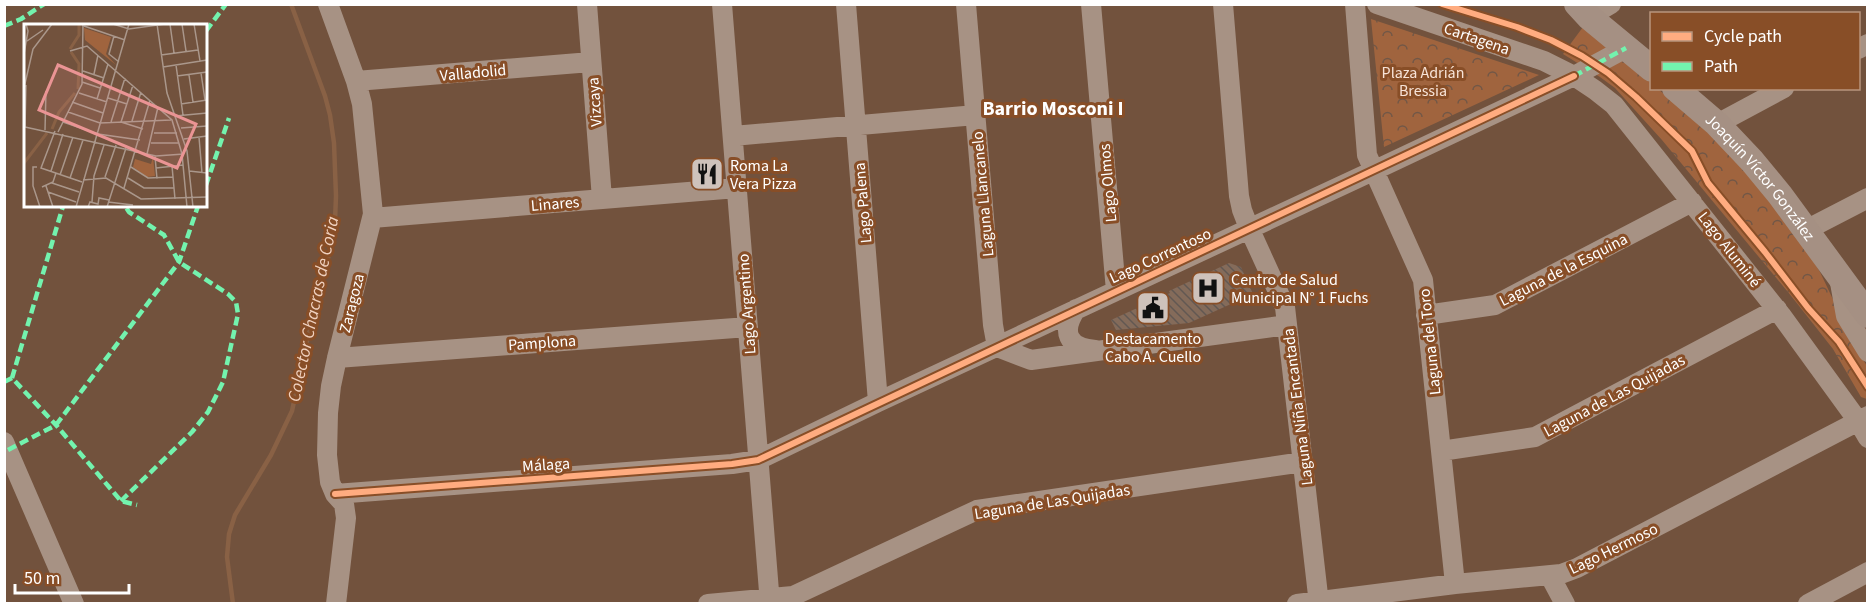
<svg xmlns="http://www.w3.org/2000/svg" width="1872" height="608" font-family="'Source Sans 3',sans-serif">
	<defs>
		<pattern id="park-crowns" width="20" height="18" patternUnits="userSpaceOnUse" patternTransform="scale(1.5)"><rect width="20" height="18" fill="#a0643e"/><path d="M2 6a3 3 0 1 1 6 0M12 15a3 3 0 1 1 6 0" fill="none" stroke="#725746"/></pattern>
		<pattern id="building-back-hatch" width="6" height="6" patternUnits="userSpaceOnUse" patternTransform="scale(1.5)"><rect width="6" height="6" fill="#846b5a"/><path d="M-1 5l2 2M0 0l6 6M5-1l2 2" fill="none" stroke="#625852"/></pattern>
	</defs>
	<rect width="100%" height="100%" fill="#72523d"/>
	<!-- park -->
	<path fill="url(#park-crowns)" d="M1371,19L1539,75L1384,147Z
		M1583,27L1651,83L1652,88L1658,89L1707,130L1755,181L1810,256L1820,272L1856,348L1867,366V399L1861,397L1833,349L1792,297L1662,140L1615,88L1600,77L1563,54Z"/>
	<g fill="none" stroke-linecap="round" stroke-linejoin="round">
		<!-- stream -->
		<path stroke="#896145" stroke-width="4.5" d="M233,604L227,557L229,534L235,515L271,455L292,411L311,322L332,243L335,221L336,196L334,143L330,115L325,96L291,4"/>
	</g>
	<!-- building -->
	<path fill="url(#building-back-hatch)" d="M1229,263L1241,267L1253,294L1189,323L1116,330L1111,320L1170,293L1169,291Z"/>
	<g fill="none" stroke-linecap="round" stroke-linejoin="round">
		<!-- minor -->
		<path stroke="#a79284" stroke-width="20" d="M328,4L356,81L362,104L373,214L337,358L331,386L328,413L327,455L330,482L335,494L344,504L346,518L336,604
			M587,4L602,199
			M722,4L770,604
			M846,4L878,402
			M966,4L993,325L997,347L1031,360L1287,325
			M1091,4L1116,291
			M1223,4L1239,196L1242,210L1249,228L1285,307L1319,604
			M1355,4L1367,155L1423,280L1455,584
			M1377,4L1544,61L1574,76L1595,90L1614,105L1781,315L1858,421L1868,438
			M1589,17L1611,4
			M1858,49L1868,44
			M356,81L591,62
			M1717,124L1784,88
			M733,136L976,115
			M372,218L737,188
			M1806,230L1868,198
			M1839,277L1846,316L1868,352
			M1076,309C1061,332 1067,347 1095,350
			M1426,315L1495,305L1692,202
			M337,358L748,327
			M4,442L74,604
			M1441,451L1535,437L1777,309
			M335,494L732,464L758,460L878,402L1373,171L1574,76L1626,48
			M1550,576L1565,604
			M708,604L793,596L977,510L1303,462
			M1297,604L1455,584L1561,574L1577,568L1868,416
			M1808,604L1868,572"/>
		<!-- major -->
		<g stroke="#a59083" stroke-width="26">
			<path d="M1577,4L1589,17L1652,69"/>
			<path id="s1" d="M1675,88L1717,124L1752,161L1780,195L1868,315"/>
		</g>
		<!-- quiet -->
		<path stroke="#73f3ae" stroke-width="4.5" stroke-dasharray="9 4.5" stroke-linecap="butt" d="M4,26L21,19L44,4
			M206,31L226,4
			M1574,76L1626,48
			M206,185L229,118
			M12,378L63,206
			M4,382L12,378L56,425L121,501L137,505
			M8,450L56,425L179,262L198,206
			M121,501L192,432L208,412L223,382L238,314L236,302L228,294L179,262L164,235L129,212L125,206"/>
		<!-- cycleway casing -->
		<g stroke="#884e27" stroke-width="10">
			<path id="cycleway" d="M1442,4L1517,27L1551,40L1582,56L1608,73L1636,97L1692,151L1708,183L1765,252L1808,308L1839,342L1868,387
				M335,494L732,464L758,460L1574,76"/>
		</g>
		<!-- cycleway -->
		<use href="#cycleway" stroke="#ffac80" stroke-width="6"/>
	</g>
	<!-- icons -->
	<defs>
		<g id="restaurant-square" transform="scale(1.725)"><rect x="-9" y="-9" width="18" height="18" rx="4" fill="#cec2bb" stroke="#884e27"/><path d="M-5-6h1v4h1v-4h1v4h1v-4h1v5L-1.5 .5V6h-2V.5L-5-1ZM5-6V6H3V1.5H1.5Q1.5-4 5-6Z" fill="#111"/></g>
		<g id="hospital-square" transform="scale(1.725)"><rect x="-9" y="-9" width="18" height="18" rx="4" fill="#cec2bb" stroke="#884e27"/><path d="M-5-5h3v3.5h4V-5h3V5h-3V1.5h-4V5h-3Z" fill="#111"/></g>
		<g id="civic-square" transform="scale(1.725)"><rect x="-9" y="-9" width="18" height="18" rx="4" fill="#cec2bb" stroke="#884e27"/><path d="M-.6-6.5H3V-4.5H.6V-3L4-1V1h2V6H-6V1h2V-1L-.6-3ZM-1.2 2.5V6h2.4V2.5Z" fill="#111"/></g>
	</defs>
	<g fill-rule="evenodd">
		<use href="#restaurant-square" x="707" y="174"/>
		<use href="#hospital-square" x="1208" y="288"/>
		<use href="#civic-square" x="1153" y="308"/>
	</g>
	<g text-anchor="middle" stroke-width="6" stroke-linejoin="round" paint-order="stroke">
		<!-- street labels -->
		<g font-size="16" fill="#fff" stroke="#884e27">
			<text transform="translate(1477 38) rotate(19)" y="6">Cartagena</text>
			<text transform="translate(473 72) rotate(-5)" y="6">Valladolid</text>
			<text transform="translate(594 102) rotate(-94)" y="6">Vizcaya</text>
			<text dy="6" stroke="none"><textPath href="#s1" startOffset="124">Joaquín Víctor González</textPath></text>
			<text transform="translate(1107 183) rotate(-95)" y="6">Lago Olmos</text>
			<text transform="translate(982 194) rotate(-95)" y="6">Laguna Llancanelo</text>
			<text transform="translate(555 203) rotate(-5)" y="6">Linares</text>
			<text transform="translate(862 203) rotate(-95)" y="6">Lago Palena</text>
			<text transform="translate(1730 249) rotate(52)" y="6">Lago Aluminé</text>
			<text transform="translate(1160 255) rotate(-25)" y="6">Lago Correntoso</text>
			<text transform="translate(1563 269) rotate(-27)" y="6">Laguna de la Esquina</text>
			<text transform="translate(351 303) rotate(-76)" y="6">Zaragoza</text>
			<text transform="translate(746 304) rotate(-94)" y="6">Lago Argentino</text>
			<text transform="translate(542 342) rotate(-4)" y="6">Pamplona</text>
			<text transform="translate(1429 342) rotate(-96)" y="6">Laguna del Toro</text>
			<text transform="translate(1614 395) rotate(-28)" y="6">Laguna de Las Quijadas</text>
			<text transform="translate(1297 407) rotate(-97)" y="6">Laguna Niña Encantada</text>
			<text transform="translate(546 464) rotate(-4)" y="6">Málaga</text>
			<text transform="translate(1052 501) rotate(-9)" y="6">Laguna de Las Quijadas</text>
			<text transform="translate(1613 548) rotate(-26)" y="6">Lago Hermoso</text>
		</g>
		<!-- park labels -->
		<g font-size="16" fill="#f7e3d7" stroke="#884e27">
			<text x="1423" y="78">Plaza Adrián<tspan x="1423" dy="18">Bressia</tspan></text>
		</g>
		<!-- poi labels -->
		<g font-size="16" fill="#fff" stroke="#884e27" text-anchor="start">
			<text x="730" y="171">Roma La<tspan x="730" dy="18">Vera Pizza</tspan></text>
			<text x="1231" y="285">Centro de Salud<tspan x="1231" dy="18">Municipal N° 1 Fuchs</tspan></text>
			<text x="1153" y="344" text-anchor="middle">Destacamento<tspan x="1153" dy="18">Cabo A. Cuello</tspan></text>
		</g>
		<!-- water labels -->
		<g font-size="18" font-style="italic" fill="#f0d1bf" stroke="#884e27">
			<text transform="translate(313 309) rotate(-78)" y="6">Colector Chacras de Coria</text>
		</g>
		<!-- quarter labels -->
		<g font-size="20" font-weight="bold" fill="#fff" stroke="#884e27">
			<text x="1053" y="115">Barrio Mosconi I</text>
		</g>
	</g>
	<!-- overview -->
	<g transform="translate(24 24)">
		<rect width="183" height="183" fill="#72523d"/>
		<path d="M60,4L87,13L82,30L92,41L61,16ZM129,133L131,152L123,153L109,143L111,135L127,140Z" fill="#a0643e"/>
		<path fill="none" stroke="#896145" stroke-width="3" d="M46,25L55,11V1M47,28L55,40L54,65M28,105L35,88L51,69M0,139L23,109"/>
		<path fill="none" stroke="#aa978b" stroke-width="1.5" d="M89,0L105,5L141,0M133,0L143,69L163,127L169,183M146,0L150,29M158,0L162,27M170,0L176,37M60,2L101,16M90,12L85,30L95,38M3,17L19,6M46,27L63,22L148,96L158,130L163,183M0,30L4,7L2,0M137,31L174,26M152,41L159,91M139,43L183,36M59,47L80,54M177,49L181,76M70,50L74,31M165,51L169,78M153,52L183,48M58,58L76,64M109,61L97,98L119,105M0,64L9,25L28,0M55,69L83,78M84,74L103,80M73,75L84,40M48,78L79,89M157,80L183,76M44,88L76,99L147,96M151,92L183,89M108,97L117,68M39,98L74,110L116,116M87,98L101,54M1,103L132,132L160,130M1,103L2,61M157,104L183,102M21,106L22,67M31,107L17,144L58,158M34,108L58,60L59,0M130,109H153M175,113L178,149M160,115L183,112M127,119H155M123,130L134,83M131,132L133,155M148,142L151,175M13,143H9V162L16,183M107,143L124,154L149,153M132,144L159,141M27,147L39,110M165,147L183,149M36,151L49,113M81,153L92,121M46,154L59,116M104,154L120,164H150M59,156L82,154L117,175L183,173M28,159L55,168M22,162L29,183M18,163L29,158L32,149M100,164L126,76M24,168L52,178M68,178L70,152L80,121M84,178L109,181M52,183L105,0M64,183L66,178L74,180L75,174L85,176M83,183L102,124"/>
		<path fill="#ea9494" fill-opacity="0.15" stroke="#ea9494" stroke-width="3" d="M34,41L172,100L153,144L15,86Z"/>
		<rect width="183" height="183" fill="none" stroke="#fff" stroke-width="3"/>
	</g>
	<!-- border -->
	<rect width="1872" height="608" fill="none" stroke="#ffffff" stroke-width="12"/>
	<!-- legend -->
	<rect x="1650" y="12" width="210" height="78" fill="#884e27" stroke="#b8957d" stroke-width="1.5"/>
	<rect x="1662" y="32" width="30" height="9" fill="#ffac80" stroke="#b8957d" stroke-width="1.5"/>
	<text x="1704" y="42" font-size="18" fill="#ffffff">Cycle path</text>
	<rect x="1662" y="62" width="30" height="9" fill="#73f3ae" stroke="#b8957d" stroke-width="1.5"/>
	<text x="1704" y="72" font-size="18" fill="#ffffff">Path</text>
	<!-- scale -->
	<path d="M15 584v9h114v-9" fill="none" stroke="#ffffff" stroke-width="3"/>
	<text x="24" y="584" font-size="18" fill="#ffffff" stroke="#884e27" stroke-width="4.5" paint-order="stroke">50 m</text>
</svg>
